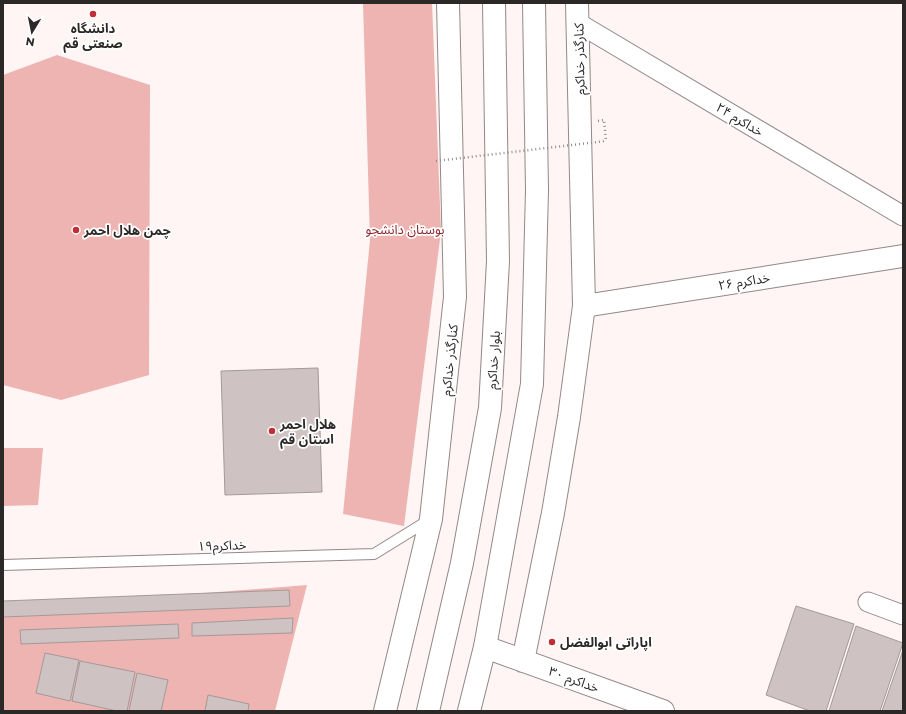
<svg xmlns="http://www.w3.org/2000/svg" width="906" height="714" font-family="Montserrat,'Noto Sans Arabic',sans-serif">
	<rect width="100%" height="100%" fill="#fef5f4"/>
	<!-- green -->
	<path fill="#eeb4b1" d="M363,3H432L441,231L404,526L343,514L370,240Z
		M57,55L150,85L149,375L61,400L3,385V75Z
		M3,448H43L38,505L3,506Z
		M307,585L275,711H3V609Z"/>
	<!-- building -->
	<path fill="#cec3c2" stroke="#a49999" d="M318,368L322,492L225,495L221,371Z
		M289,590L290,606L3,617V601Z
		M796,606L854,624L826,711H810L766,695Z
		M293,618L292,633L192,636V623Z
		M178,624L179,638L21,644L20,630Z
		M856,626L903,643L880,711H829Z
		M903,650V711H882Z
		M45,653L79,660L70,701L36,693Z
		M80,661L135,672L127,711H117L72,701Z
		M137,673L168,680L161,711H129Z
		M208,695L249,704L248,711H205Z"/>
	<g fill="none" stroke-linecap="round" stroke-linejoin="round">
		<!-- lane casing -->
		<g stroke="#928887" stroke-width="12">
			<path id="lane" d="M3,565L374,554L429,520"/>
		</g>
		<!-- street casing -->
		<g stroke="#928887" stroke-width="21">
			<path id="street" d="M578,23L903,216
				M868,602L903,615"/>
		</g>
		<!-- secondary casing -->
		<g stroke="#928887" stroke-width="24">
			<path id="secondary" d="M584,306L903,256
				M485,647L663,711
				M523,661L553,513L569,417L584,306L577,3
				M385,711L431,519L455,297L448,3"/>
		</g>
		<!-- highway casing -->
		<g stroke="#928887" stroke-width="24">
			<path id="highway" d="M428,711L462,563L490,408L498,261L494,3
				M469,711L485,647L532,384L537,190L534,3"/>
		</g>
		<!-- path -->
		<path stroke="#908a89" stroke-width="2.5" stroke-dasharray="1 3" stroke-linecap="butt" d="M598,121L604,120L606,141"/>
		<!-- lane -->
		<use href="#lane" stroke="#fff" stroke-width="10"/>
		<!-- street -->
		<use href="#street" stroke="#fff" stroke-width="19"/>
		<!-- secondary -->
		<use href="#secondary" stroke="#fff" stroke-width="22"/>
		<!-- highway -->
		<use href="#highway" stroke="#fff" stroke-width="22"/>
		<!-- path-bridge -->
		<path stroke="#908a89" stroke-width="2.5" stroke-dasharray="1 3" stroke-linecap="butt" d="M436,161L606,141"/>
	</g>
	<!-- markers -->
	<g fill="#bf2f38" stroke="#fff" stroke-width="1.5">
		<circle cx="93" cy="14" r="4"/>
		<circle cx="76" cy="230" r="4"/>
		<circle cx="272" cy="431" r="4"/>
		<circle cx="552" cy="642" r="4"/>
	</g>
	<g text-anchor="middle" stroke-width="3.5" stroke-linejoin="round" paint-order="stroke">
		<!-- poi labels -->
		<g font-size="13" font-weight="bold" fill="#2c2828" stroke="#fff" text-anchor="start">
			<text x="93" y="33" text-anchor="middle">دانشگاه<tspan x="93" dy="15">صنعتی قم</tspan></text>
			<text x="84" y="235">چمن هلال احمر</text>
			<text x="280" y="429">هلال احمر<tspan x="280" dy="15">استان قم</tspan></text>
			<text x="560" y="647">اپاراتی ابوالفضل</text>
		</g>
		<!-- street labels -->
		<g font-size="13" fill="#2c2828" stroke="#fff">
			<text transform="translate(579 59) rotate(-91)" y="5">کنارگذر خداکرم</text>
			<text transform="translate(740 119) rotate(31)" y="5">۲۴ خداکرم</text>
			<text transform="translate(744 281) rotate(-9)" y="5">۲۶ خداکرم</text>
			<text transform="translate(449 360) rotate(-84)" y="5">کنارگذر خداکرم</text>
			<text transform="translate(493 360) rotate(-86)" y="5">بلوار خداکرم</text>
			<text transform="translate(222 545) rotate(-2)" y="5">۱۹خداکرم</text>
			<text transform="translate(574 679) rotate(20)" y="5">خداکرم ۳۰</text>
		</g>
		<!-- park labels -->
		<g font-size="13" fill="#8c272c" stroke="#fff">
			<text x="405" y="234">بوستان دانشجو</text>
		</g>
	</g>
	<!-- border -->
	<rect width="906" height="714" fill="none" stroke="#2c2828" stroke-width="8"/>
	<!-- north arrow -->
	<g transform="translate(32 32) rotate(190)" stroke="#ffffff" stroke-width="3" paint-order="stroke">
	<path d="M0-3L7 15L0 10L-7 15Z" fill="#2c2828"/>
	<text y="-6" font-size="11" font-weight="bold" text-anchor="middle" fill="#2c2828">N</text>
	</g>
</svg>
